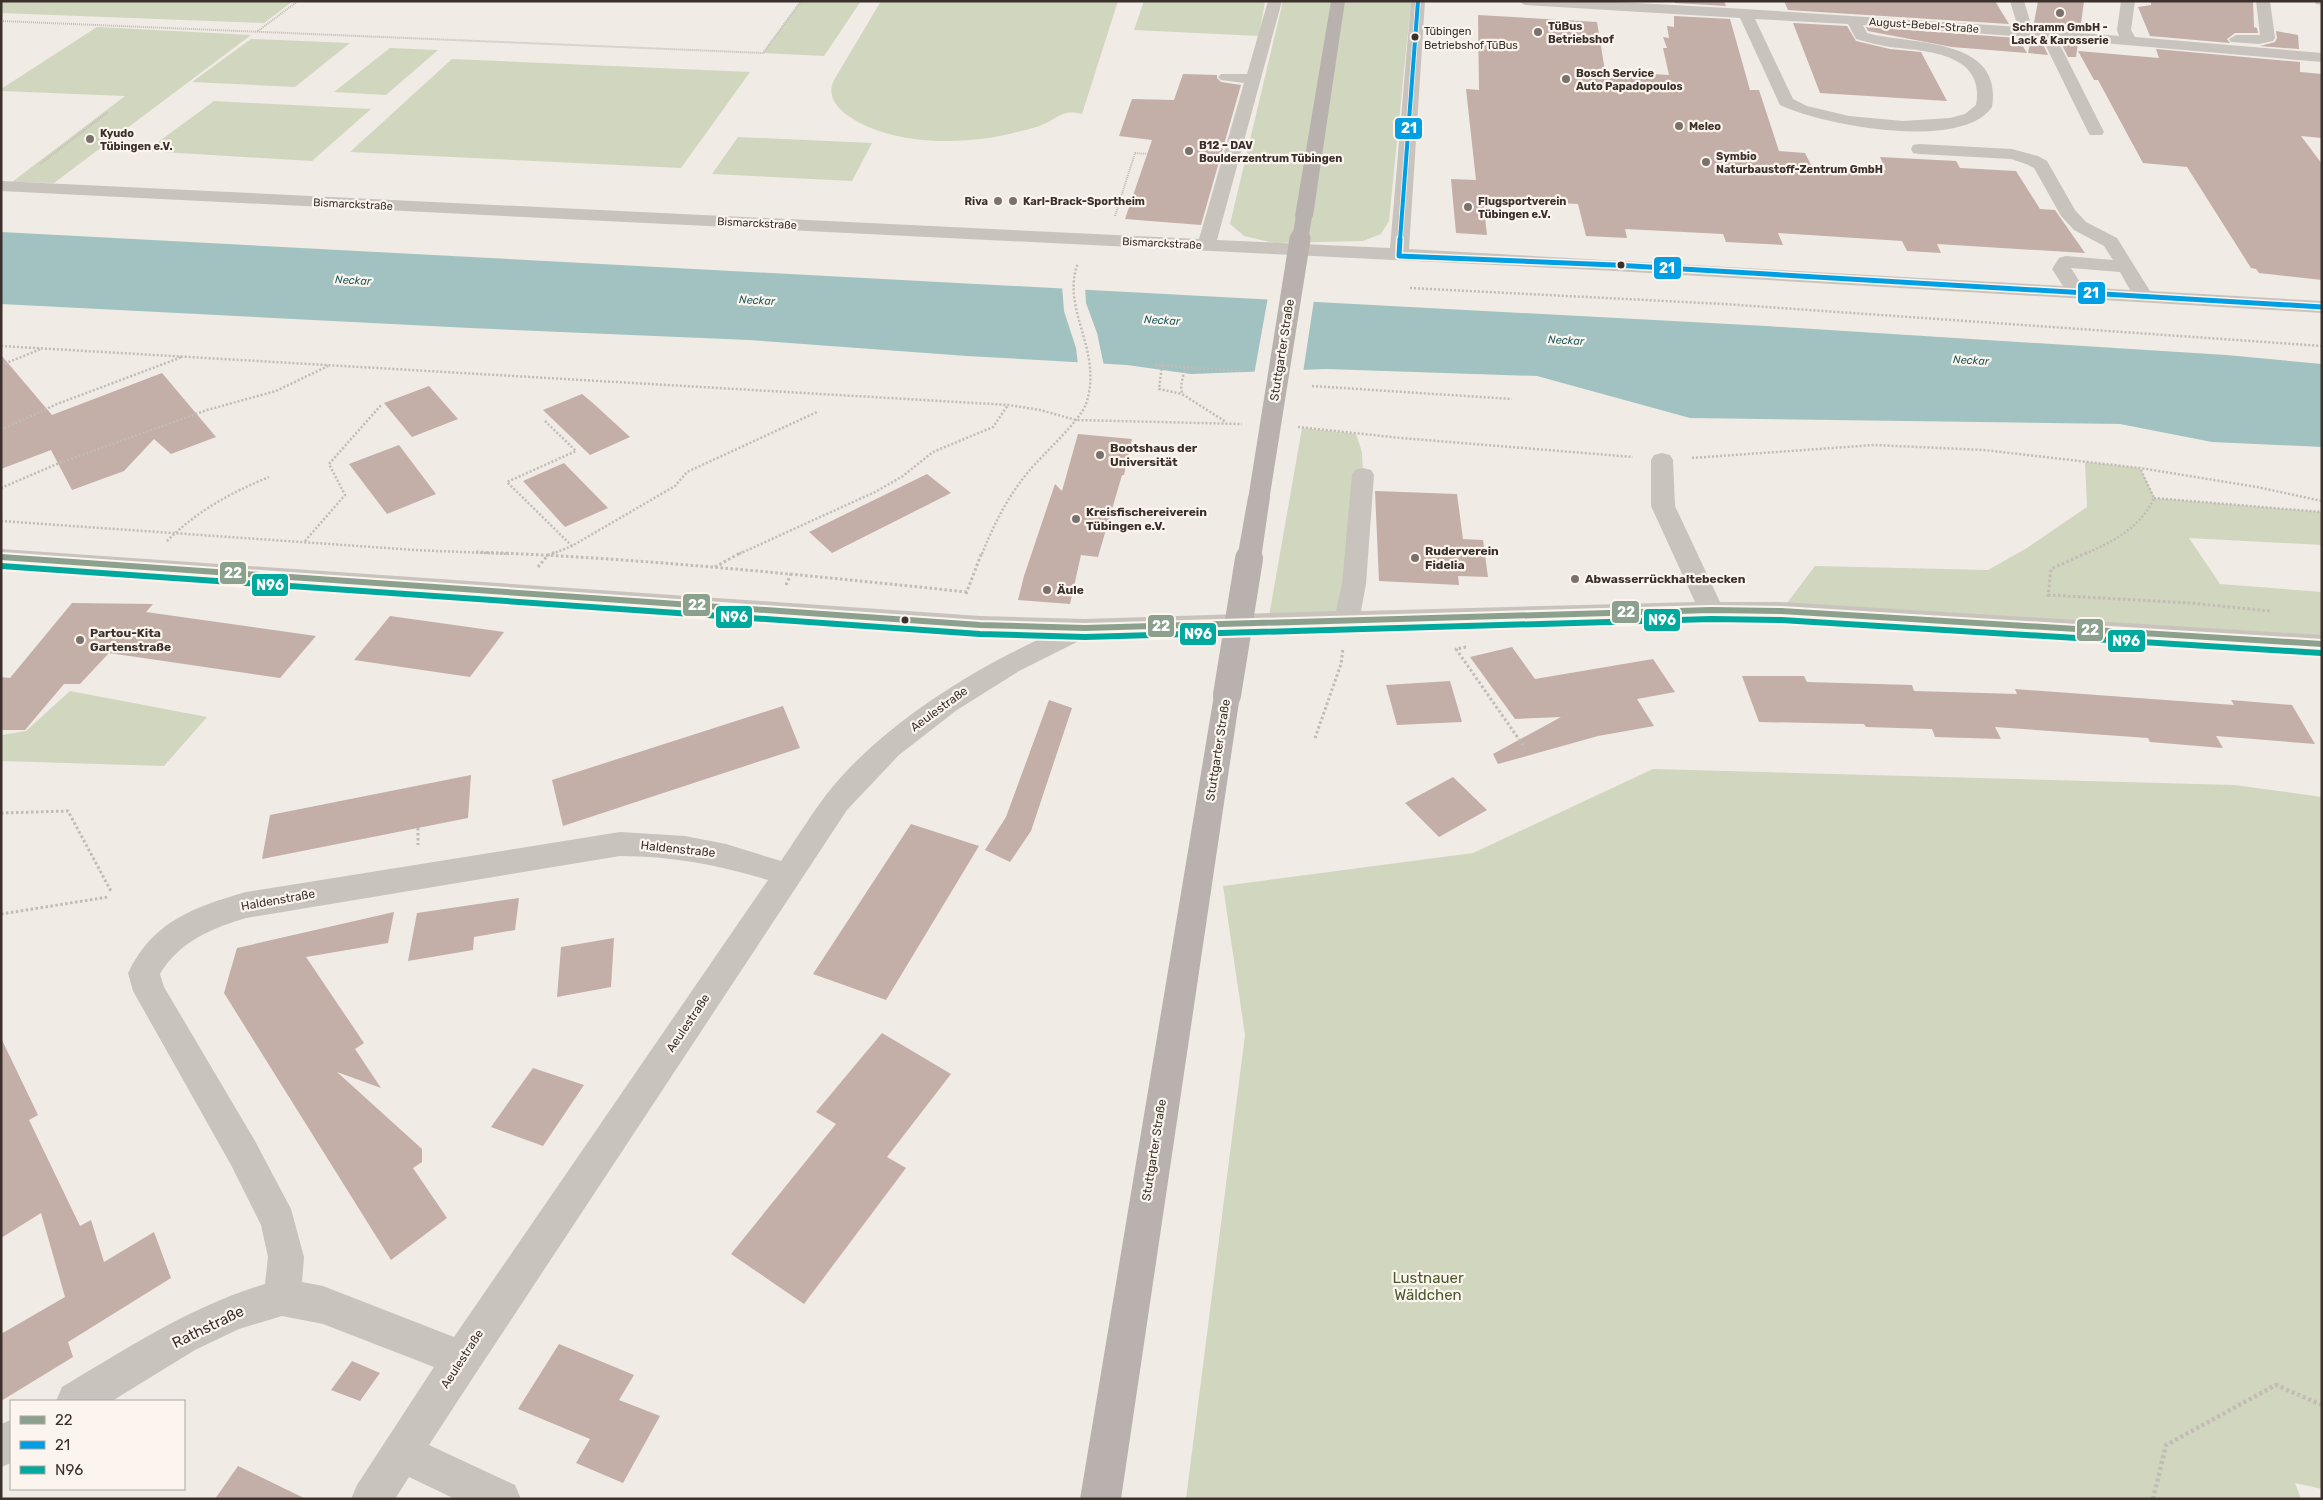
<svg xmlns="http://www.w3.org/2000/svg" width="2323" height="1500" font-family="Rubik,sans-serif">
	<rect width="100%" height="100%" fill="#f0ebe5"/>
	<!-- green -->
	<path fill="#d1d6bf" d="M1,1H293L264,23L1,13Z
		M801,1H861L824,56L763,53Z
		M881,1H1118L1082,114C1078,113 1071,112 1067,113C1060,114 1053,120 1046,123C1038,127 1030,129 1021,131C971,146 891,147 847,115C835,106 827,94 834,80Z
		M1144,1H1265L1259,36L1134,30Z
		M1283,1H1411L1389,221L1381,234L1363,241L1274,243L1244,236L1230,224Z
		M97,27L251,35L54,183L12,182L125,96L1,91V89Z
		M251,39L350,43L295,87L192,82Z
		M390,48L438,50L386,95L334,92Z
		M452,59L750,72L681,168L350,152Z
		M214,101L371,109L312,161L146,151Z
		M738,137L872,143L852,181L712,174Z
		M1302,428L1356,434L1362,452L1363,475L1347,620L1268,622Z
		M2085,462L2140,468L2155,498L2322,512V545L2189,538L2220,584L2322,592V644L1781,611L1815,566L1988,570L2027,548L2087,507Z
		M70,691L207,717L164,766L1,761V735L26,731Z
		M1653,769L2234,785L2322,797V1489L2295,1483L2301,1499H1186L1245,1035L1223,886L1473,853Z"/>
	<!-- water -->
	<path fill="#a1c2c1" d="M1,232L1766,326L2226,355L2322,364V447L2212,442L2120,424L1690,418L1537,376L1326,369L1191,374L1127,365L967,356L749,340L470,328L1,304Z"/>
	<!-- pier -->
	<path fill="#f0ebe5" d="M1062,285L1085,287L1086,303L1097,333L1104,366L1078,365L1076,348L1064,311Z
		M1268,297L1314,300L1303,373L1254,375Z"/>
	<!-- building -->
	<path fill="#c3afa7" d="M1675,1H1724L1726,6L1675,3Z
		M1784,1H1995L2009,24L1788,10Z
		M2038,1H2084L2080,31L2036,27L2034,23Z
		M2151,1H2253L2254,27L2257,28L2258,33H2235L2227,39L2230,43L2150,36L2138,7L2151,5Z
		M1478,15L1597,22L1605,71L1669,75L1663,48H1667L1663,37L1669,38L1667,26L1674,27V16L1730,19L1750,90H1759L1779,151L1805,153L1811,165L1886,170L1880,157L1956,161L1960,168L2016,171L2040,209L2055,210L2085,253L1937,244L1941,253L1907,251L1902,241L1778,233L1783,245L1726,242L1723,234L1625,229L1627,238L1586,236L1578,204L1483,199L1487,235L1456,233L1451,179L1476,180L1466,89L1479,90Z
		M1793,23L1847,26L1856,41L1890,49L1921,52L1947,101L1820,93Z
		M1866,27L2018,38L2027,53L1952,47L1868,31Z
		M2276,31L2298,35L2299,49L2260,46L2275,42L2277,38Z
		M2031,39L2041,40L2048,55L2028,53Z
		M2060,41L2078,43L2076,57H2068Z
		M2156,49L2300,62V72L2322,74V138L2301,136L2322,164V280L2259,273L2256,269L2251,268L2187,167L2143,163L2098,80H2094L2078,51L2159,58Z
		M1183,74L1217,75V78L1221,82L1241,85L1201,225L1125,219L1152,140L1119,136L1132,99L1174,100Z
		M1,355L52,415L162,373L216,437L171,454L154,439L124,471L72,490L51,450L1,469Z
		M429,386L458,419L412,437L384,403Z
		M582,394L594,404L630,437L590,455L543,410Z
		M1078,434L1132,439L1124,475H1122L1098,557L1081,555L1070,604L1018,600L1024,576L1055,484L1062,491Z
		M399,445L436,494L387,514L349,464Z
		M564,463L608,508L565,527L523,481Z
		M927,474L951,493L832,553L809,532Z
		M1375,491L1457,494L1463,539L1483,540L1488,577L1458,576L1459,585L1379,581Z
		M72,603L153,604L146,612L316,636L280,678L109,653L80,684H64L25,730H1V677L10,678Z
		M390,616L504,632L470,677L354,660Z
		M1512,647L1535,679L1653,659L1675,692L1637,699L1654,726L1598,736L1498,764L1493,754L1561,717L1515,719L1470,657Z
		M1742,676H1804L1807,682L1912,685L1914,691L2017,694L2015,689L2234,705L2231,700L2292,705L2315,744L2216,736L2223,748L2150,742L2148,738L1995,727L2001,739L1935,737L1932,729L1866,727L1864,724L1759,722Z
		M1450,681L1462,722L1397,725L1386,685Z
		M1049,700L1072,708L1031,831L1010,862L985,850L1006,817Z
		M783,706L800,748L563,826L552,780Z
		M471,775L468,818L262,859L270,815Z
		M1453,777L1487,810L1439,837L1405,803Z
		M911,824L979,846L886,1000L813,974Z
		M519,898L515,930L474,937L473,950L408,961L417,913Z
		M394,912L388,943L306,957L364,1043L355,1049L381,1088L337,1072L422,1149V1162L413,1168L447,1218L391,1260L224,993L237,948Z
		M614,938L611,987L557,997L561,947Z
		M882,1033L951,1074L887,1157L906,1168L804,1304L731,1254L836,1124L816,1112Z
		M1,1038L38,1115L29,1120L80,1226L91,1220L104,1262L154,1232L171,1278L68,1342L73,1357L1,1401V1334L65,1297L41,1213L1,1238Z
		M533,1068L584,1085L543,1146L491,1127Z
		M559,1344L634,1375L619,1400L660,1416L623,1483L576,1463L590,1439L518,1409Z
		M352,1361L380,1373L360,1401L331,1390Z
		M238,1466L306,1499H215Z"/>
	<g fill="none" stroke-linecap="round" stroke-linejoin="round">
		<!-- path-far3 -->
		<path stroke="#c2bbb6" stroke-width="2" stroke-dasharray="1 1" stroke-linecap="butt" d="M1,21L763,53L801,1
			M258,31L298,1
			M40,164L108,112
			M1115,216L1135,153L1148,154"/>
		<!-- path-far2 -->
		<path stroke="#c2bbb6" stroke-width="2.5" stroke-dasharray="2 2" stroke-linecap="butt" d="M1410,288L1724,304L2322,346
			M1,346L1009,405L1040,410L1076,420L1242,424
			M1,365L41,349
			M1155,365L1241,371
			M1162,365L1159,389L1182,394
			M1185,367L1181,386L1182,394L1226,422
			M1312,386L1512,399
			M545,421L576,451L507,482L572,546
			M1298,427L1401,438L1633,457
			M1,430L57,404L182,357
			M1692,458L1874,445L1984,450L2140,468L2257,487L2322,501
			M1,488L57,464L207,410L276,391L328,366
			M2154,498L2322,512
			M1,521L415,550L509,554
			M167,541C197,511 230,493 269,477
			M305,541L345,495L329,464L382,404
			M552,554L572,546L675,486L687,472L817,412
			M739,554L875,492L903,476L933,452L993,427L1008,405
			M982,554C994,524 1008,496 1029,471C1042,455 1080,421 1086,404C1104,350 1060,310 1078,263
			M2085,554C2114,541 2140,528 2154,498L2140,468"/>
		<!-- path-far1 -->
		<path stroke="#c2bbb6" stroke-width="3" stroke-dasharray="2.5 2.5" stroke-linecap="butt" d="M476,552C640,558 804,575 967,592
			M538,567L548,555L555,552
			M715,567L742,552
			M786,585L791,574
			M966,594L982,552
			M2048,595L2190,603L2271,611
			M2048,597L2051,569L2088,552
			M1466,647L1456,649L1525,748
			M1315,738L1341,664L1343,648
			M1,813L68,811L112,893
			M418,828V845
			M1,914L108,897"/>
		<!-- path -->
		<path stroke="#c2bbb6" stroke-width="4.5" stroke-dasharray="3 3" stroke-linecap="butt" d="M2153,1499L2166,1445L2276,1385L2322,1405"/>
		<!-- minor -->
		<path fill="#c9c3be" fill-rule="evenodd" d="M1268,1H1282L1217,240L1390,248L1411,1H1425L1409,249L2063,286L2052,269L2059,258L2066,256L2113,260L2104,246L2074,230L2061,216L2034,168L2026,164L2011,159L1919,154L1913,153L1911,149L1913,145L1919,144L2012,149L2038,156L2047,161L2075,210L2086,222L2117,238L2150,291L2322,301V313L1615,271L1,191V181L1199,239L1244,83L1221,80L1218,77L1221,74H1247ZM2071,268L2120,272L2130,290L2083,287Z
			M1518,1H1601L1745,9L2020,27L2016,21L2010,1H2024L2030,21L2035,29L2119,36L2117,30L2121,1H2135L2131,30L2135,37L2322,53V62L2057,39L2104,132L2102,135H2090L2088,132L2042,38L1863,25L1867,33C1909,45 2004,36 1992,107C1961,152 1822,125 1780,105L1740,18L1525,5ZM1755,19L1848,24L1856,39C1867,42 1878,45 1890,47C1926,51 1986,53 1976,105L1965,114L1950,118L1903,121L1849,116L1807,106L1793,99Z
			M2256,1H2270L2275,38L2273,41L2259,44L2231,42L2229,39L2236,35H2260Z
			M2314,1H2322V5L2316,4Z
			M1662,453L1670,455L1673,460L1675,506L1720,602H1781L2322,635V653L1781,620L1711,619L1087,637L1019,671L957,710L899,755L847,810L476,1373L429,1445L515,1485L521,1499H455L409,1477L395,1499H351L357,1485L434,1367L323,1324L282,1316L239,1329L195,1350L112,1401H56L62,1387C128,1348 191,1306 265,1284L268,1257L261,1225L231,1165L133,991L128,973C153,921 194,907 246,892L620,832L685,836L726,844L781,861C796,839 810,816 826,795C879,727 969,671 1046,636L980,634L1,565V549L980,616L1085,619L1336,611L1342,584L1352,475L1355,470L1363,468L1371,470L1374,475L1366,584L1361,611L1695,602L1651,506V460L1654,455ZM620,856C671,856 719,865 768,880L454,1337L323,1286L302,1282L304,1257L291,1209L255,1141L164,987L160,974C179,942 212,928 246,918Z
			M11,1420V1463L1,1467V1424Z"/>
		<!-- major -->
		<path fill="#b8b1ad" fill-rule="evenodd" d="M1331,1H1345L1313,216L1310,220H1298L1295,216Z
			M1259,490L1267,492L1270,497L1261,559L1258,565L1249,567L1240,565L1237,559L1248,497L1251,492Z
			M1227,685L1236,688L1240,695L1121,1499H1080L1214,695L1218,688Z"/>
		<!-- major-bridge-far2 -->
		<path stroke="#b8b1ad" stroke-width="16" d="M1300,240L1304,216"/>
		<!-- major-bridge-far1 -->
		<path stroke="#b8b1ad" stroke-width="21" d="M1259,497L1300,239"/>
		<!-- major-bridge -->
		<path stroke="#b8b1ad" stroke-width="28" d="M1227,695L1249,559"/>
		<!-- bus-1 casing -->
		<g stroke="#fbf5ee" stroke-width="10">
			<path id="bus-1" d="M1,557L980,625L1085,628L1711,610L1781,611L2322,644"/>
		</g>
		<!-- bus-2-far1 casing -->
		<g stroke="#fbf5ee" stroke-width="5.5">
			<path id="bus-2-far1" d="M1400,240L1418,1"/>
		</g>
		<!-- bus-2 casing -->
		<g stroke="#fbf5ee" stroke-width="8">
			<path id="bus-2" d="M1399,256L1615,265L2322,307
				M1399,256L1400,239"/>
		</g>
		<!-- bus-3 casing -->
		<g stroke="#fbf5ee" stroke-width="10">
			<path id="bus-3" d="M1,566L980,634L1085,637L1711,619L1781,620L2321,653"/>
		</g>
		<!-- bus-1 -->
		<use href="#bus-1" stroke="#8ca08e" stroke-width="6"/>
		<!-- bus-2-far1 -->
		<use href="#bus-2-far1" stroke="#009ee3" stroke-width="4"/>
		<!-- bus-2 -->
		<use href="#bus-2" stroke="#009ee3" stroke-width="5"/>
		<!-- bus-3 -->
		<use href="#bus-3" stroke="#00a99d" stroke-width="6"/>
	</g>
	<!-- markers -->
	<g fill="#7a716c" stroke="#fbf5ee" stroke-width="2">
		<circle cx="2060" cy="13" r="5"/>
		<circle cx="1538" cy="32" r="5"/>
		<circle cx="1566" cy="79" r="5"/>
		<circle cx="1679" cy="126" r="5"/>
		<circle cx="90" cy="139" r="5"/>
		<circle cx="1189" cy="151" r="5"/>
		<circle cx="1706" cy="162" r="5"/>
		<circle cx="998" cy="201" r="5"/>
		<circle cx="1013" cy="201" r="5"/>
		<circle cx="1468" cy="207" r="5"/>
		<circle cx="1100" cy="455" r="5"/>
		<circle cx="1076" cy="519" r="5"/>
		<circle cx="1415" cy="558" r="5"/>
		<circle cx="1575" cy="579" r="5"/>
		<circle cx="1047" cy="590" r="5"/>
		<circle cx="80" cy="640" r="5"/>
	</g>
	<g fill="#3b302b" stroke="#fbf5ee" stroke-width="2">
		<circle cx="1415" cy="37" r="4.5"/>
		<circle cx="1621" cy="265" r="4.5"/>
		<circle cx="905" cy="620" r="4.5"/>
	</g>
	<g text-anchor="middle" stroke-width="4.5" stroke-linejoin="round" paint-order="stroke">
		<!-- far-street labels -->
		<g font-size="11" fill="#3b302b" stroke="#fbf5ee">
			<text transform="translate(1924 25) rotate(4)" y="4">August-Bebel-Straße</text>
			<text transform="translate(353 204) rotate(3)" y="4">Bismarckstraße</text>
			<text transform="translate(757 223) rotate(3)" y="4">Bismarckstraße</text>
			<text transform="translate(1162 243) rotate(3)" y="4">Bismarckstraße</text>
		</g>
		<!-- far-poi labels -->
		<g font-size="11" font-weight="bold" fill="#3b302b" stroke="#fbf5ee" text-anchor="start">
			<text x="1548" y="30">TüBus<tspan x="1548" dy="13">Betriebshof</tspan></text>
			<text x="2060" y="31" text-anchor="middle">Schramm GmbH -<tspan x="2060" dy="13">Lack &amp; Karosserie</tspan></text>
			<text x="1576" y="77">Bosch Service<tspan x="1576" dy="13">Auto Papadopoulos</tspan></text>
			<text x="1689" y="130">Meleo</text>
			<text x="100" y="137">Kyudo<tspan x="100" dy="13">Tübingen e.V.</tspan></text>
			<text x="1199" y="149">B12 – DAV<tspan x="1199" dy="13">Boulderzentrum Tübingen</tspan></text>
			<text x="1716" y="160">Symbio<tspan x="1716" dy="13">Naturbaustoff-Zentrum GmbH</tspan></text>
			<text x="988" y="205" text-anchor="end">Riva</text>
			<text x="1023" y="205">Karl-Brack-Sportheim</text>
			<text x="1478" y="205">Flugsportverein<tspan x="1478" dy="13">Tübingen e.V.</tspan></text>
		</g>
		<!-- bus labels -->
		<g font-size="11" fill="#3b302b" stroke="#fbf5ee" text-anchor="start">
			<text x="1424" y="35">Tübingen<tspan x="1424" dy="14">Betriebshof TüBus</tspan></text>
		</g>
		<!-- far-water labels -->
		<g font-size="11" font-style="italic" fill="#1f5a5e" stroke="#fbf5ee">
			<text transform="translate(353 280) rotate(3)" y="4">Neckar</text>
			<text transform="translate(757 300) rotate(3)" y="4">Neckar</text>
			<text transform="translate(1162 320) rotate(3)" y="4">Neckar</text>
			<text transform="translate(1566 340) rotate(3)" y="4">Neckar</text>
			<text transform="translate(1971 360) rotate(3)" y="4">Neckar</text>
		</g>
		<!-- street labels -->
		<g font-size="12" fill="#3b302b" stroke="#fbf5ee">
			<text transform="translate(1282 350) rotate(-81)" y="4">Stuttgarter Straße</text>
			<text transform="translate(939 709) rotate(-36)" y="4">Aeulestraße</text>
			<text transform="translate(1218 750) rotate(-81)" y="4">Stuttgarter Straße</text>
			<text transform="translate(678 849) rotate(6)" y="4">Haldenstraße</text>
			<text transform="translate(278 900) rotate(-10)" y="4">Haldenstraße</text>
			<text transform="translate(688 1023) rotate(-56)" y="4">Aeulestraße</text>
			<text transform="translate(1154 1150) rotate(-81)" y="4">Stuttgarter Straße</text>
			<text transform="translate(462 1359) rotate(-57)" y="4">Aeulestraße</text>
		</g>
		<!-- poi labels -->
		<g font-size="12" font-weight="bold" fill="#3b302b" stroke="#fbf5ee" text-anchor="start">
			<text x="1110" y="452">Bootshaus der<tspan x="1110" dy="14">Universität</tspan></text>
			<text x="1086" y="516">Kreisfischereiverein<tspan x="1086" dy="14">Tübingen e.V.</tspan></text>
			<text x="1425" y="555">Ruderverein<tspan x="1425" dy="14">Fidelia</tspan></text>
			<text x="1585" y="583">Abwasserrückhaltebecken</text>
			<text x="1057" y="594">Äule</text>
			<text x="90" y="637">Partou-Kita<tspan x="90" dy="14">Gartenstraße</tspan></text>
		</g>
		<!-- near-park labels -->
		<g font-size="15" fill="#4a5a2e" stroke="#fbf5ee">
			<text x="1428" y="1283">Lustnauer<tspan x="1428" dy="17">Wäldchen</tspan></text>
		</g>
		<!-- near-street labels -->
		<g font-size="15" fill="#3b302b" stroke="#fbf5ee">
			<text transform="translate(208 1327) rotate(-26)" y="5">Rathstraße</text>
		</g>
	</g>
	<g stroke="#fbf5ee" stroke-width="2">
		<rect x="1394" y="117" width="29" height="23" rx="5" fill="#009ee3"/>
		<rect x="1653" y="256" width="29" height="24" rx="5" fill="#009ee3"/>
		<rect x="2077" y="281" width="29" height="24" rx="5" fill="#009ee3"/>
		<rect x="219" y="561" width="28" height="24" rx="5" fill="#8ca08e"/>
		<rect x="251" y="573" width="38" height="24" rx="5" fill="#00a99d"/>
		<rect x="682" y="593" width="29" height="24" rx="5" fill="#8ca08e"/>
		<rect x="1611" y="600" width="29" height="24" rx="5" fill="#8ca08e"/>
		<rect x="715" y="605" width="38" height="24" rx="5" fill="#00a99d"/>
		<rect x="1643" y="608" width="38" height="24" rx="5" fill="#00a99d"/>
		<rect x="1147" y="614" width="28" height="24" rx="5" fill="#8ca08e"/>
		<rect x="2076" y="618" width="28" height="24" rx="5" fill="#8ca08e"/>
		<rect x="1179" y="622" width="38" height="24" rx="5" fill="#00a99d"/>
		<rect x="2107" y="629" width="39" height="24" rx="5" fill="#00a99d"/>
	</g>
	<g font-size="14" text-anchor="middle" font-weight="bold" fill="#fff">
		<text x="1409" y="133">21</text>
		<text x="1667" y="273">21</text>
		<text x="2091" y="298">21</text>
		<text x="233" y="578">22</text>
		<text x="270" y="590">N96</text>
		<text x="697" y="610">22</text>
		<text x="1626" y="617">22</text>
		<text x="734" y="622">N96</text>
		<text x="1662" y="625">N96</text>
		<text x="1161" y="631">22</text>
		<text x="2090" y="635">22</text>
		<text x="1198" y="639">N96</text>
		<text x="2126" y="646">N96</text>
	</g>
	<!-- border -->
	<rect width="2323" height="1500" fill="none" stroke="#3b302b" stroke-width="5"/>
	<!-- legend -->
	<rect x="10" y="1400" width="175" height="90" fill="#fbf5ee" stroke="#aea6a0"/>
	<rect x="20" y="1416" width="25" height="8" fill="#8ca08e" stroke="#aea6a0"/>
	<text x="55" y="1425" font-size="15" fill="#3b302b">22</text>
	<rect x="20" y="1441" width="25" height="8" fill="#009ee3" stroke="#aea6a0"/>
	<text x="55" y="1450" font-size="15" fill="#3b302b">21</text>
	<rect x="20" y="1466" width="25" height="8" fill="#00a99d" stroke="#aea6a0"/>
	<text x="55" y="1475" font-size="15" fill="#3b302b">N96</text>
</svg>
